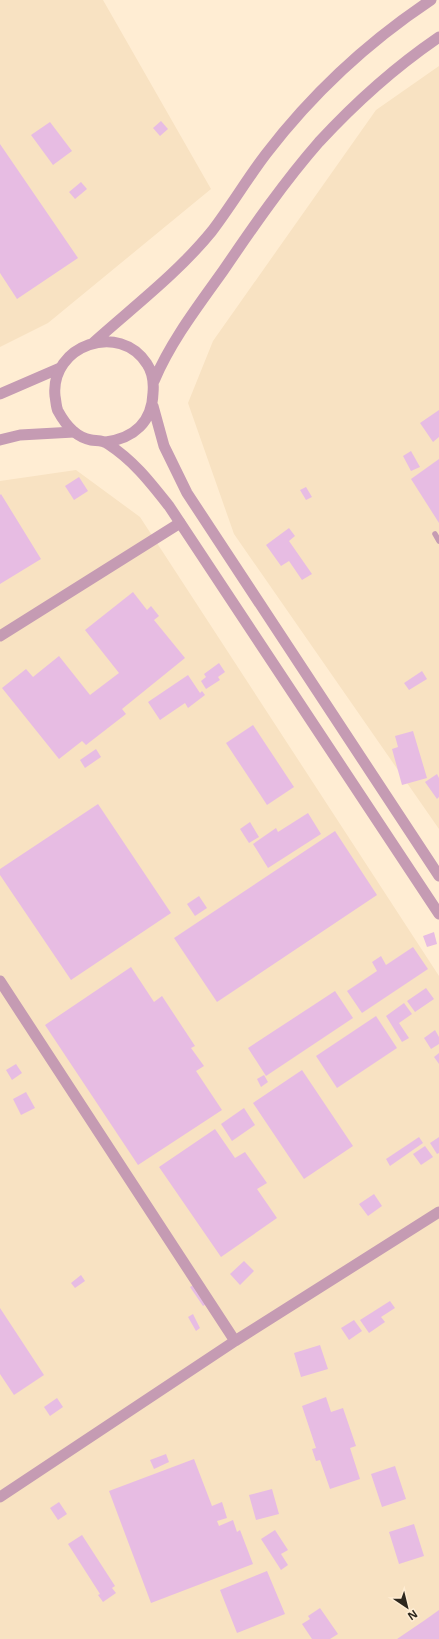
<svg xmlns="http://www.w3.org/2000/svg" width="439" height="1639" font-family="'Open Sans',sans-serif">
	<rect width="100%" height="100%" fill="#ffedd3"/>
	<!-- built -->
	<path fill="#f8e2c2" d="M0,0H103L211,189L48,323L0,347Z
		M439,66V829L234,534L188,403L213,341L376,110Z
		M76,470L140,517L439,976V1639H0V481Z"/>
	<!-- building -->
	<path fill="#e7bce3" d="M161,121L168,129L160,136L153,128Z
		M50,122L72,151L53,165L31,135Z
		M0,144L78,258L17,299L0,273Z
		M81,182L87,189L75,199L69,192Z
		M439,410V437L433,442L420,423Z
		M411,451L420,467L411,471L403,456Z
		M439,459V523L411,479Z
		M79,477L88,491L74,500L65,486Z
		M306,487L312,497L306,500L300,490Z
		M1,494L41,559L0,584V495Z
		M289,528L295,536L289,541L312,574L302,580L289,561L281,566L266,545Z
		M133,592L147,610L151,606L159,616L154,620L185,658L122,709L126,714L86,745L82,741L59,759L2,688L26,669L33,677L59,656L90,695L119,673L85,630Z
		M219,663L225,672L218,677L220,680L206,689L201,681L206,677L204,674Z
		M422,671L427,679L409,690L404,683Z
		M188,675L200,693L202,691L205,695L188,708L185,703L160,720L148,702Z
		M253,725L294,787L267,805L226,743Z
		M413,731L427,778L402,785L392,749L398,747L395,736Z
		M96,749L101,757L85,768L80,760Z
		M437,774L439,778V797L437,799L425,782Z
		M98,804L171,913L71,980L0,875V869Z
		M308,813L321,834L268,868L253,844L276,828L278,832Z
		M250,822L259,837L249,843L240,829Z
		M335,831L377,895L217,1002L174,938Z
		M199,896L207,908L195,916L187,904Z
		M434,932L437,944L427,947L423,936Z
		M413,947L428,969L362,1013L347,991L377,971L372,962L381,956L386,965Z
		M131,967L154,1002L162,996L195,1046L191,1048L204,1066L196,1071L222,1110L138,1165L45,1025Z
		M426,988L434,999L415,1012L407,1001Z
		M335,991L353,1018L266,1076L248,1048Z
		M404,1003L412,1014L399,1023L409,1038L402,1042L386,1016Z
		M376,1016L397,1048L337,1088L316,1056Z
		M435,1030L439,1037V1044L431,1049L424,1038Z
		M439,1053V1064L434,1057Z
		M16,1064L22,1073L12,1080L6,1070Z
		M302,1070L353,1146L304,1179L253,1103Z
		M264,1075L268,1082L261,1087L257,1079Z
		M26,1092L35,1108L21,1115L13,1099Z
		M244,1108L255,1125L232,1141L221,1124Z
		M215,1129L235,1158L245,1152L267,1183L257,1189L277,1218L221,1257L159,1167Z
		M419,1137L423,1143L390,1166L386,1159Z
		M439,1137V1153L437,1154L430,1143Z
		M425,1146L433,1157L421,1165L413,1154Z
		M374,1194L382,1206L368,1216L359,1204Z
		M244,1261L254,1271L240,1285L230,1274Z
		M81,1275L85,1281L75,1288L71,1283Z
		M195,1284L208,1303L203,1306L190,1287Z
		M390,1301L395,1308L381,1317L385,1322L369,1333L360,1320Z
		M0,1308L44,1375L14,1395L0,1374Z
		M193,1314L200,1328L196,1331L188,1317Z
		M354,1320L362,1331L349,1340L341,1328Z
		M320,1345L328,1369L301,1377L294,1353Z
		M326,1397L331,1412L343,1408L356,1446L350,1448L360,1479L330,1489L320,1460L316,1461L312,1449L316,1448L302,1406Z
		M57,1398L63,1407L50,1416L44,1407Z
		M166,1454L169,1462L154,1469L150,1460Z
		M194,1459L212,1506L222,1502L227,1518L217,1521L219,1526L233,1520L237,1532L240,1530L253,1564L151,1603L109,1491Z
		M395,1466L406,1499L382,1507L371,1474Z
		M272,1489L279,1514L256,1520L249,1495Z
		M59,1502L67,1514L58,1520L50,1508Z
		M414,1524L424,1556L399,1564L389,1532Z
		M275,1530L288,1550L281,1554L288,1565L281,1570L261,1539Z
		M82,1535L115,1586L112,1588L116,1593L103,1602L98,1595L100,1594L68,1544Z
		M267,1571L285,1614L237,1633L220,1590Z
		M320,1608L338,1634L330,1639H312L302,1624L310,1619L308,1616Z
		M439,1610V1639H397L425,1620Z"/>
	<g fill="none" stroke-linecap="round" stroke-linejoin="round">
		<!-- service -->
		<path stroke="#c59bb3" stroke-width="5.5" d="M435,534L439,541"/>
		<!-- minor -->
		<path stroke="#c59bb3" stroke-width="11" d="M0,394L60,368
			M0,440L20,435L74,432
			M0,636L180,523
			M0,981L235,1341
			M0,1497L235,1341L439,1212"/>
		<!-- tertiary -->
		<path stroke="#c59bb3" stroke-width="11" d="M93,343C133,307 178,273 212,231C231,206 247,179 266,154C312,94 368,42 431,0
			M154,381C171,341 198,306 223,271C253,227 284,182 319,142C355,103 395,67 439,37
			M153,406L164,446L187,493L439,876
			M106,442C134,438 152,422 153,393C154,382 153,373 147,364C120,321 50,345 55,396C56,401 56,407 58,411C65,424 75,437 91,440C96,441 103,440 108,444C134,461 150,482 169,506L439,914"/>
	</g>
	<!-- north arrow -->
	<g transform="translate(407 1607) rotate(145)" stroke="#ffedd3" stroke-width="3" paint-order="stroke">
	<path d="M0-3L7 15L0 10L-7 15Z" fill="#2d271d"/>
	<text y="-6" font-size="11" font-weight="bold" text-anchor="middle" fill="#2d271d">N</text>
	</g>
</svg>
